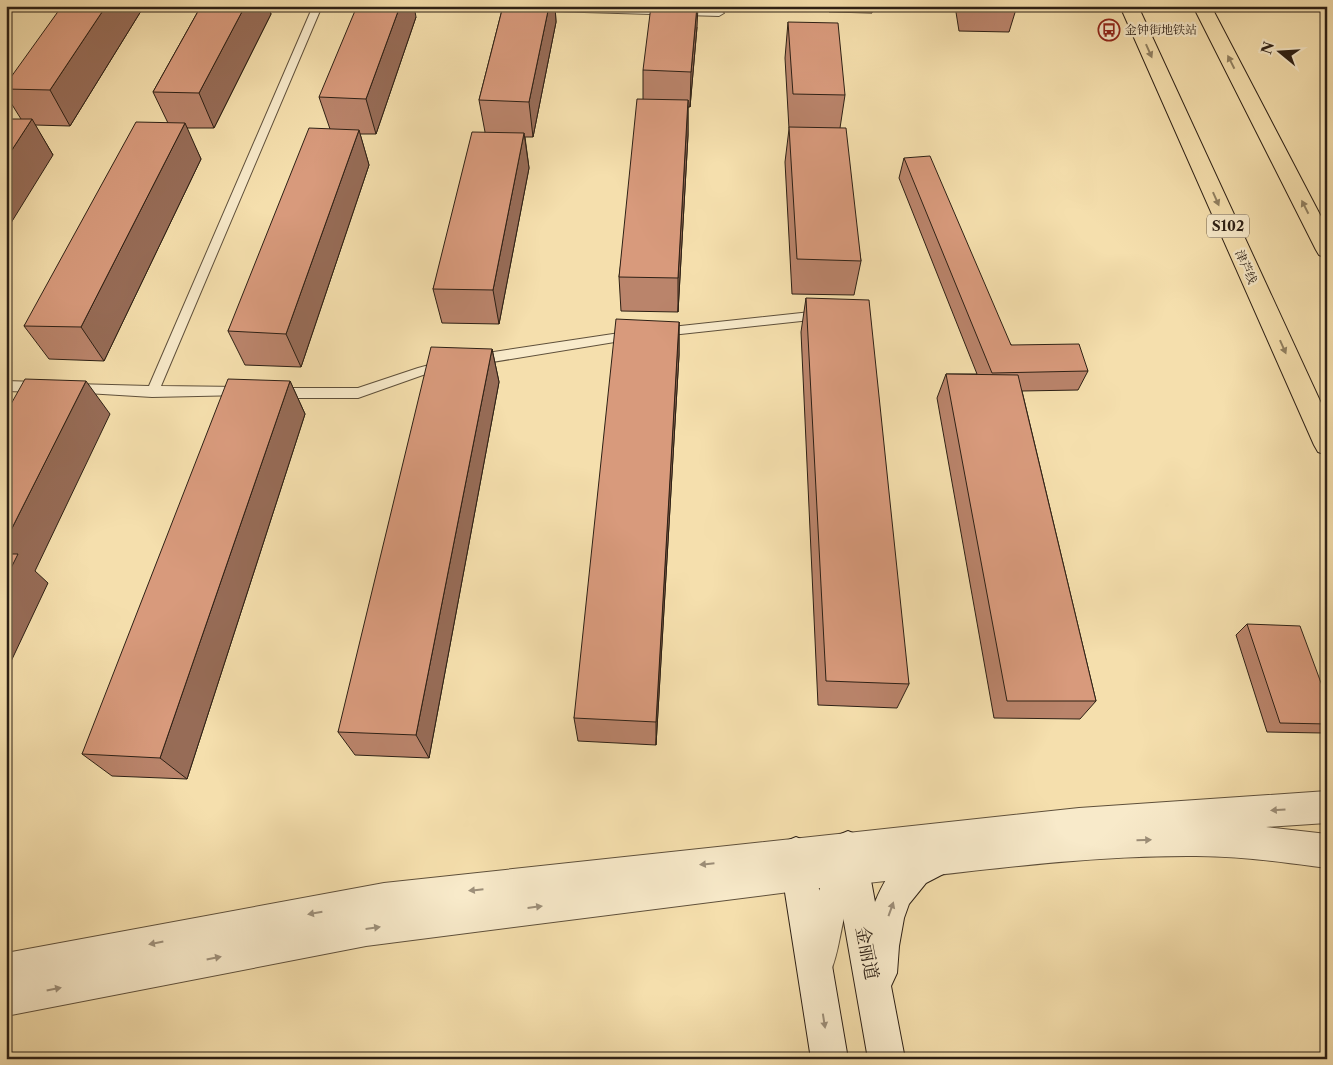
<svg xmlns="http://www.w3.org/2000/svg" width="1333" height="1065" font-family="'Libre Caslon Text','Noto Serif SC',serif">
	<rect width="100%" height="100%" fill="#f5dfad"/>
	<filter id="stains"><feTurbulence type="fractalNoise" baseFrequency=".004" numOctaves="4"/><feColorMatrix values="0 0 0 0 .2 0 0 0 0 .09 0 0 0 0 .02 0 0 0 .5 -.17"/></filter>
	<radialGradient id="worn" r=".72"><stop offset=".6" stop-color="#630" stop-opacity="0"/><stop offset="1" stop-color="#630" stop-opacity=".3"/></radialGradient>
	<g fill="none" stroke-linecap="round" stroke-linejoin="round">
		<!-- service casing -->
		<g stroke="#5f503b" stroke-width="2">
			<path id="service" d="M313,6H322L161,386L240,387L244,389L246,392L244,395L152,397L70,392L68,389L70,386L74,384L149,386Z
				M478,6H582L719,10L724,13L719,16L482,9Z
				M820,311L826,315L820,319L662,336L656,332L662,328Z
				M633,331L639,335L633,339L474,365L470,363L468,360L470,357L474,355Z
				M444,361L448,363L450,366L448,369L423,375L358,398H277L273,396L271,393L273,390L277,388H358L418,368Z
				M6,381L38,382L42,384L44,387L42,390L38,392L6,391Z"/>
		</g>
		<!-- tertiary casing -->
		<g stroke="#5f503b" stroke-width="2">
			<path id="tertiary" d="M1327,791V823L1266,827L1327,834V868C1281,862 1234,855 1187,856C1077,856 968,872 859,884C839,911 843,944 830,973L818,979L806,973L800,961L802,950L808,921L820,888L366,946L6,1016V953L384,883L1079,808Z"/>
		</g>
		<!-- secondary casing -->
		<g stroke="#2d2015" stroke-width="2">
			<path id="secondary" d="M848,831L860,836L865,848L875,902C891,864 902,857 939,841L951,846L956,858L951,870L926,883L909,904L904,918L899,946L897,973L891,986L905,1059H868L831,848L836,836Z
				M796,837L808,842L813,854L848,1059H811L779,854L784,842Z"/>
		</g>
		<!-- trunk casing -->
		<g stroke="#2d2015" stroke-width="2">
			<path id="trunk" d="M1120,6H1138L1327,416V455L1318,452L1314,445Z
				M1193,6H1211L1327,228V258L1319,255L1316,250Z"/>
		</g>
		<!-- service -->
		<use href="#service" fill="#f8eaca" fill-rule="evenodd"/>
		<!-- tertiary -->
		<use href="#tertiary" fill="#f8eaca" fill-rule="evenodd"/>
		<!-- secondary -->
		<use href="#secondary" fill="#f8eaca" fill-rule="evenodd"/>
		<!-- trunk -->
		<use href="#trunk" fill="#f5dfad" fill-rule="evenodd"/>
	</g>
	<!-- wall -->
	<path fill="#ba846b" stroke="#2d2015" d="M201,6H268L271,14L214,128H186L201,159L104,361L49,359L24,326L168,123L153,92Z
		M503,6H555L556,22L533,137H525L529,168L499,324L442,323L433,289L485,132L479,100Z
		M829,6H873L872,13L829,12Z
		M955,6H1017L1009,32L959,31Z
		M141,11L70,126L35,125L53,155L21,119L6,95V84Z
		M416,17L376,134H360L369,165L301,367L245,365L228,331L330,129L319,97Z
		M788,22L845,95L840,128L861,261L854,295L792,294L785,162L789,129L785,58Z
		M697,27L690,107H688V135L678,312L621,311L619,277L643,99V70Z
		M904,158L1011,345L1088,371L1078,390L1022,391L1096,701L1080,719L994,718L937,398L946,374H977L899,178Z
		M806,298L909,684L897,708L818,705L801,332Z
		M679,322V355L656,745L578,741L574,718Z
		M492,349L499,382L429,758L355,755L338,732Z
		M290,381L305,414L187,779L112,776L82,754Z
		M1247,624L1327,699V730L1322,733L1267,732L1236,635Z"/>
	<!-- shaded-wall -->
	<path fill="#976c57" stroke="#2d2015" d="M106,6H139L141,11L70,126L50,90Z
		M245,6H268L271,14L214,128L199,93Z
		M400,6H414L416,17L376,134L366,99Z
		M549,6H555L556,22L533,137L529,102Z
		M697,6H698L697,27L690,107L691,72Z
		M688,100V135L678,312V278Z
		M32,119L53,155L6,231V159Z
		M185,123L201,159L104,361L81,327Z
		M359,130L369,165L301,367L286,334Z
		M524,133L529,168L499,324L493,290Z
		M679,322V355L656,745V722Z
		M492,349L499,382L429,758L416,735Z
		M86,381L110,414L35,571L48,583L6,672V540Z
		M290,381L305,414L187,779L160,758Z"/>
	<!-- building -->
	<path fill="#d89a7c" stroke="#2d2015" d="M62,6H106L50,90L6,89V84Z
		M201,6H245L199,93L153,92Z
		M357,6H400L366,99L319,97Z
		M503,6H549L529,102L479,100Z
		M651,6H697L691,72L643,70Z
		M788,22L838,23L845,95L793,94Z
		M637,99L688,100L678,278L619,277Z
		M6,119H32L6,159Z
		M136,122L185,123L81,327L24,326Z
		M789,127L846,128L861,261L797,259Z
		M309,128L359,130L286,334L228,331Z
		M472,132L524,133L493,290L433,289Z
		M930,156L1011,345L1079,344L1088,371L992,373L904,158Z
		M806,298L869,300L909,684L826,681Z
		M616,319L679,322L656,722L574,718Z
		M431,347L492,349L416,735L338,732Z
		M946,374L1018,375L1096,701H1007Z
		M25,379L86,381L6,540V413Z
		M228,379L290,381L160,758L82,754Z
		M6,554H18L6,578Z
		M1247,624L1300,626L1327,699V724L1280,723Z"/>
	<!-- one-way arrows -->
	<defs><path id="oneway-solid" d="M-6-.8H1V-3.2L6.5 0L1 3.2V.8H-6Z" transform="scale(1.25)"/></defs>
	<g fill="#918061">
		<use href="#oneway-solid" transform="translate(1149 51) rotate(66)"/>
		<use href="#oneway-solid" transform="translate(1231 62) rotate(-117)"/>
		<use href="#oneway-solid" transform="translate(1216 199) rotate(66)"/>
		<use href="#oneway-solid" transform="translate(1305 207) rotate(-117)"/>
		<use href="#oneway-solid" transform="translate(1283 347) rotate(66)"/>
	</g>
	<g fill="#9d8f79">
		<use href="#oneway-solid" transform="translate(1278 810) rotate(176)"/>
		<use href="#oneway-solid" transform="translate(1144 840) rotate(-2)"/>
		<use href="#oneway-solid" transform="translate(707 864) rotate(174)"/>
		<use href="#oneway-solid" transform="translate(476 890) rotate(174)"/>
		<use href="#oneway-solid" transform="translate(535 907) rotate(-7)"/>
		<use href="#oneway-solid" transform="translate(891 909) rotate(-70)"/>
		<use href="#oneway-solid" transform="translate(315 913) rotate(170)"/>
		<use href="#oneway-solid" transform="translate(373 928) rotate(-8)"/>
		<use href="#oneway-solid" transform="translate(156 943) rotate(169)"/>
		<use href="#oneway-solid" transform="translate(214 958) rotate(-11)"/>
		<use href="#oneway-solid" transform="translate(54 989) rotate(-11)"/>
		<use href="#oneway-solid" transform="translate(824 1021) rotate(81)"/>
	</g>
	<!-- icons -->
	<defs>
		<g id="bus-ring" transform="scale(1.125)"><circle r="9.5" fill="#f8eaca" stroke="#8f2418" stroke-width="1.5"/><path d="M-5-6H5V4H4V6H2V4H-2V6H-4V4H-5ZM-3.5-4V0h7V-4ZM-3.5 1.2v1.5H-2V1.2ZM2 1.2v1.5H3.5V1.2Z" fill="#8f2418"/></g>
	</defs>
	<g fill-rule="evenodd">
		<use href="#bus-ring" x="1109" y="30"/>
	</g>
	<g text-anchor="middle" stroke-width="4.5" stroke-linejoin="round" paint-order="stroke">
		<!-- far-poi labels -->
		<g font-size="12" fill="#2d2015" stroke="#f8eaca" text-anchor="start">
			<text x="1125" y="34">金钟街地铁站</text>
		</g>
		<!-- far-street labels -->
		<g font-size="12" fill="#2d2015" stroke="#f8eaca">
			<text transform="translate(1246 267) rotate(66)" y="4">津芦线</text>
		</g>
		<!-- shield labels -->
		<rect fill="#f8eaca" stroke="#6a5d4b" stroke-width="1" x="1207" y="214.5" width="42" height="23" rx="4"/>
		<g font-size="14" font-weight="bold" fill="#2d2015">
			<text x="1228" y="231">S102</text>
		</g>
		<!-- near-street labels -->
		<g font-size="18" fill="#2d2015" stroke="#f8eaca">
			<text transform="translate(867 953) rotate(79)" y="6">金丽道</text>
		</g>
	</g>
	<!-- margin -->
	<rect width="1333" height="1065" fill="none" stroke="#f5dfad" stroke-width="25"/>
	<rect x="8" y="8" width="1318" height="1050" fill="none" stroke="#2d2015" stroke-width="2.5"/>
	<rect x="12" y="12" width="1308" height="1040" fill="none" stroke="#2d2015"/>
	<!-- north arrow -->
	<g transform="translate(1280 52) rotate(288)" stroke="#f8eaca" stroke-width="4" paint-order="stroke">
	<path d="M0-4L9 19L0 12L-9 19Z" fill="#2d2015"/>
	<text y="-8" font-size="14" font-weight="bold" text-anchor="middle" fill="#2d2015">N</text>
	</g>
	<rect width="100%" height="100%" filter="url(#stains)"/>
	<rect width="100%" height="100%" fill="url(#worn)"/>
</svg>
